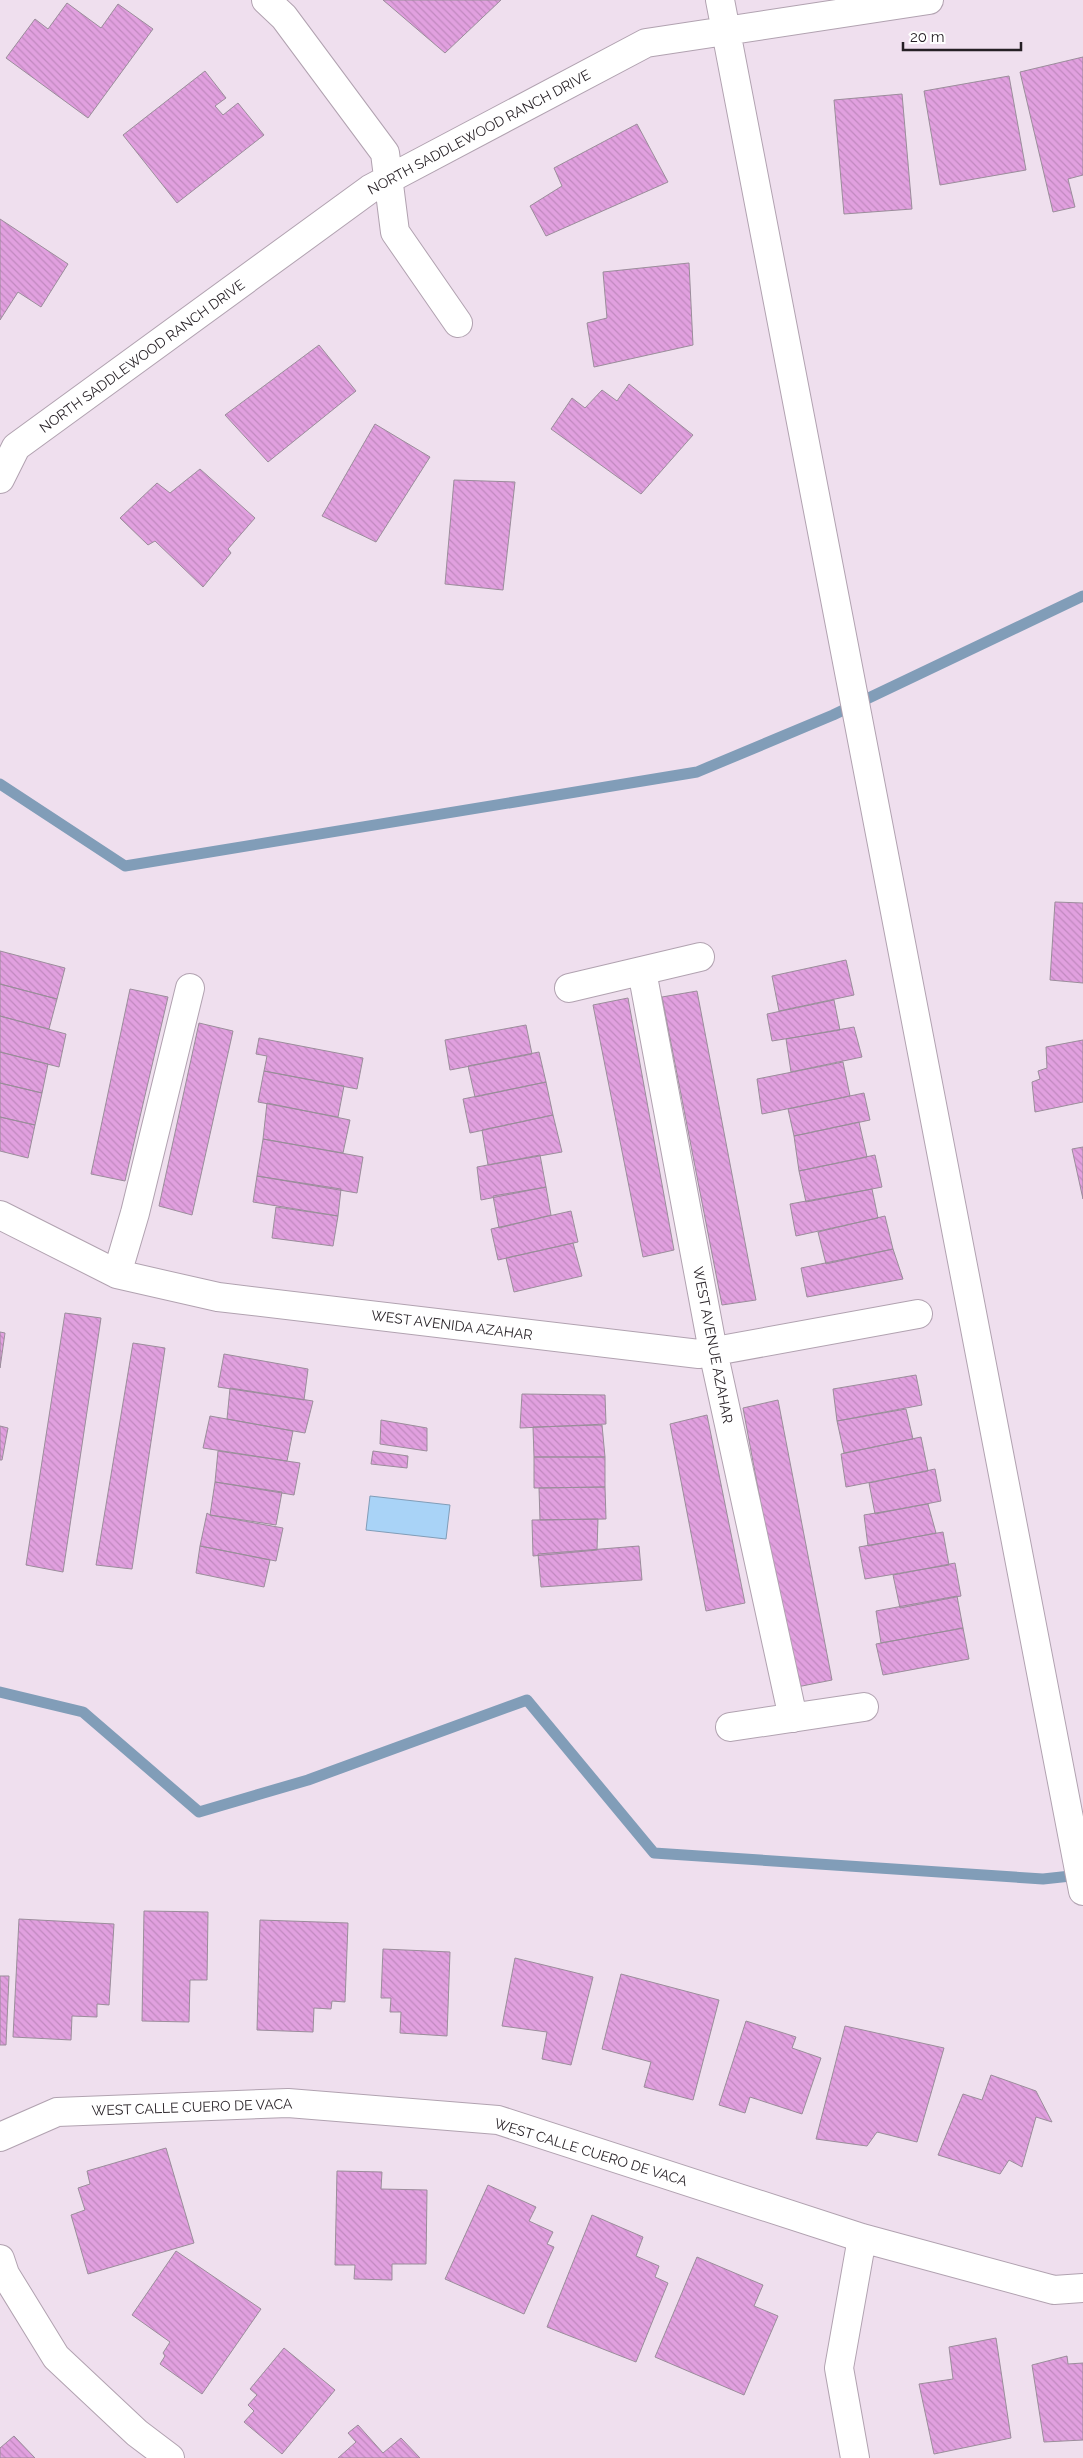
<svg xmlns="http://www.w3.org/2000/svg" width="1083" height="2458" font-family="Raleway,sans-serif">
	<defs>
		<pattern id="building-back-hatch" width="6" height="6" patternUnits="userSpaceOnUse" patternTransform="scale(1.25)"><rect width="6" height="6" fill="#e1a0df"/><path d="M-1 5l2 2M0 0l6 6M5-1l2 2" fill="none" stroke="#c189bf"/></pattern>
	</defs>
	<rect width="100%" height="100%" fill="#efdfee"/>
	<!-- water -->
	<path fill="#a9d3f7" stroke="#819db8" d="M370,1496L450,1505L446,1539L366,1530Z"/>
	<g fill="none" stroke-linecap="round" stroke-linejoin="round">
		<!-- stream -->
		<path stroke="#819db8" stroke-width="11" d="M0,784L125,866L697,772L833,715L1083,596
			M0,1692L83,1712L199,1812L308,1780L527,1700L654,1853L1043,1879L1080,1875"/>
	</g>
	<!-- building -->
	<path fill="url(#building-back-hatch)" stroke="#9b8d9b" d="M383,0H501L445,53Z
		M67,3L101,28L118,4L153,29L88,118L6,58L35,19L48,29Z
		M1083,57V175L1068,179L1075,207L1053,212L1020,72Z
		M205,71L226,98L215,106L223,115L238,103L264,135L177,203L123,135Z
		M1009,76L1026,170L940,185L924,91Z
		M902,94L912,209L844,214L834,100Z
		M637,124L668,182L546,236L530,206L562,186L554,168Z
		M0,219L68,264L41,307L18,292L0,320Z
		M689,263L693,345L594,367L587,323L607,318L603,272Z
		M319,345L356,391L268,462L225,415Z
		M629,384L693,435L641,494L551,429L572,398L585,408L602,390L617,401Z
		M375,424L430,457L376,542L322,516Z
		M200,469L255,518L228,549L231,553L203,587L155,541L148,545L120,518L157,483L170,493Z
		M454,480L515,482L503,590L445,584Z
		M1055,902L1083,903V983L1050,980Z
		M0,951L65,968L57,999L0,984Z
		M846,960L854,995L779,1011L772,976Z
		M0,984L57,999L49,1029L0,1016Z
		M130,989L168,997L125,1181L91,1174Z
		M697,991L756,1300L722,1305L662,997Z
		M628,998L674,1250L643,1257L593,1005Z
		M834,1000L840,1030L772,1041L767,1014Z
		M0,1016L66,1034L59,1067L0,1052Z
		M199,1023L233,1031L192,1215L159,1206Z
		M526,1025L532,1054L450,1070L445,1040Z
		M854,1027L862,1057L791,1072L786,1039Z
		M259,1038L363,1058L357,1089L264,1071L267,1056L256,1054Z
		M1083,1040V1102L1035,1112L1032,1082L1040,1079L1038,1071L1047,1068L1046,1047Z
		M0,1052L48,1064L42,1093L0,1083Z
		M539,1052L546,1082L475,1097L468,1066Z
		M843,1062L850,1096L762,1114L757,1079Z
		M264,1071L344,1086L338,1117L258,1102Z
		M546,1082L553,1115L470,1133L463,1099Z
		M0,1083L42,1093L35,1125L0,1117Z
		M864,1093L870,1120L794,1136L788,1109Z
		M267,1103L350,1120L343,1153L263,1139Z
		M553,1115L562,1152L488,1165L482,1130Z
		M0,1117L35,1125L28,1158L0,1151Z
		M859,1122L867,1157L799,1171L794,1136Z
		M263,1139L363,1157L357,1193L257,1176Z
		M1083,1147V1199L1072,1149Z
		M540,1155L546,1187L481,1200L477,1167Z
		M875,1155L882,1187L806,1202L799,1171Z
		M257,1176L341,1189L338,1216L253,1202Z
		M546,1187L551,1215L499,1228L493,1196Z
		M872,1189L878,1218L796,1236L790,1204Z
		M276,1207L338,1216L333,1246L272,1238Z
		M571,1211L578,1242L498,1260L491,1229Z
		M885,1216L893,1249L826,1264L818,1232Z
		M573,1243L582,1276L514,1292L506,1258Z
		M893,1249L903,1279L807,1297L801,1268Z
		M65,1313L101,1318L63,1572L26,1565Z
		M0,1332L5,1333L0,1368Z
		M133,1343L165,1348L132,1569L96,1565Z
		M224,1354L308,1369L304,1400L218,1387Z
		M916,1375L922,1405L837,1421L833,1389Z
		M230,1388L313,1401L305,1433L227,1419Z
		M522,1394L605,1395L606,1424L520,1428Z
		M778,1400L832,1680L797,1687L790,1660L743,1408Z
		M906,1409L913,1439L844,1453L837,1421Z
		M707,1415L745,1603L706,1611L670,1424Z
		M210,1416L293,1431L287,1461L203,1448Z
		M381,1420L427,1428V1451L380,1444Z
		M602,1425L605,1457H534L533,1427Z
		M0,1426L8,1428L2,1460H0Z
		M921,1437L928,1471L846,1487L841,1454Z
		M218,1451L300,1463L294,1495L215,1482Z
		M373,1451L408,1456L407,1468L371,1464Z
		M534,1457H605V1487L534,1488Z
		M935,1469L941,1501L875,1514L869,1483Z
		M215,1482L282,1492L276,1525L210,1515Z
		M605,1487L606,1519L540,1520L539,1488Z
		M928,1504L936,1533L868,1546L864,1515Z
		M207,1513L210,1515L283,1528L276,1561L200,1546Z
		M598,1519L597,1550L533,1556L532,1520Z
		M943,1532L949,1565L865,1579L859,1547Z
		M200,1546L270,1560L264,1587L196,1573Z
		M639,1546L642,1580L541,1587L538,1554Z
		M955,1563L961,1596L900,1608L893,1575Z
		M957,1596L963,1628L881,1643L876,1611Z
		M963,1628L969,1659L883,1675L876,1644Z
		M144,1911L208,1912L207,1980H190L189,2022L142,2021Z
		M19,1919L114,1924L109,2005L97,2004V2017L72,2016L71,2040L13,2037Z
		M260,1920L348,1923L345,2002L332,2001L331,2009L314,2008L313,2032L257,2030Z
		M383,1949L450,1952L447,2036L400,2033L401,2012H390L391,1998H381Z
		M515,1958L593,1977L571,2065L542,2059L547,2032L502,2026Z
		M621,1974L719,2000L693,2100L644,2087L651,2062L602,2049Z
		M0,1976H9L6,2045H0Z
		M746,2021L796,2037L792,2048L821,2058L802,2114L750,2097L745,2113L719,2105Z
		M845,2026L944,2048L917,2142L877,2132L867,2146L816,2139Z
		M991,2075L1036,2091L1052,2122L1036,2117L1022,2167L1009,2160L1000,2174L938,2155L963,2094L982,2100Z
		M166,2148L194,2243L88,2274L71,2215L85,2210L78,2188L90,2184L87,2171Z
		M337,2171L382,2172L381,2189L427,2190L426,2264H392V2280L354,2279L355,2265H335Z
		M488,2185L536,2207L529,2221L553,2232L547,2244L554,2247L524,2314L445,2279Z
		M592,2215L643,2237L636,2256L659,2266L655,2277L668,2283L636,2362L547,2327Z
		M176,2251L261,2309L202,2394L160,2364L165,2356L163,2353L170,2342L132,2315Z
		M697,2257L763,2285L754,2306L778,2316L744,2395L655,2357Z
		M996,2338L1011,2438L934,2454L919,2384L953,2379L949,2347Z
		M284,2348L335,2390L282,2454L244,2422L254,2411L248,2405L257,2395L250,2389Z
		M1067,2356L1068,2364L1083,2363V2440L1044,2442L1032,2365Z
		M358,2425L383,2453L401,2438L420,2458H338L356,2442L348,2433Z
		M14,2436L35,2458H0V2448Z"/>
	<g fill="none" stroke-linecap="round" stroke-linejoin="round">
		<!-- minor casing -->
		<g stroke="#b1a2b0" stroke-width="30">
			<path id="minor" d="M266,0L284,17L385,153L395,232L458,323
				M720,0L1083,1891
				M0,479L16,447L370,189L646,43L929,0
				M642,971L713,1351L793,1718
				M569,988L700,957
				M0,1215L117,1274L218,1297L699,1354L918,1314
				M117,1274L135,1213L190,988
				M730,1727L864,1707
				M0,2137L57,2112L288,2103L498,2120L862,2238L1054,2290L1083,2288
				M0,2259L5,2274L56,2357L137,2433L170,2458
				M855,2458L839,2368L862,2238"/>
		</g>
		<!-- minor -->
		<use href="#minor" stroke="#fff" stroke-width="28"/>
	</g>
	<g text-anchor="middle" stroke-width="5" stroke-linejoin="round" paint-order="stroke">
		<!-- street labels -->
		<g font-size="14" fill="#251f24" stroke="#fff">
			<text transform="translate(479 132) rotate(-28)" y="5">NORTH SADDLEWOOD RANCH DRIVE</text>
			<text transform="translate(142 356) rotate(-36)" y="5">NORTH SADDLEWOOD RANCH DRIVE</text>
			<text transform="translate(452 1325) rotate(7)" y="5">WEST AVENIDA AZAHAR</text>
			<text transform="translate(713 1345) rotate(79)" y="5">WEST AVENUE AZAHAR</text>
			<text transform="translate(192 2107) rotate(-2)" y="5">WEST CALLE CUERO DE VACA</text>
			<text transform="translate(591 2152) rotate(17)" y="5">WEST CALLE CUERO DE VACA</text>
		</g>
	</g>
	<!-- scale -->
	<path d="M903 42v8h118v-8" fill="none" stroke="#251f24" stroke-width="2.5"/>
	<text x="910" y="42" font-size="15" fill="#251f24" stroke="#ffffff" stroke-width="4" paint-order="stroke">20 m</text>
</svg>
